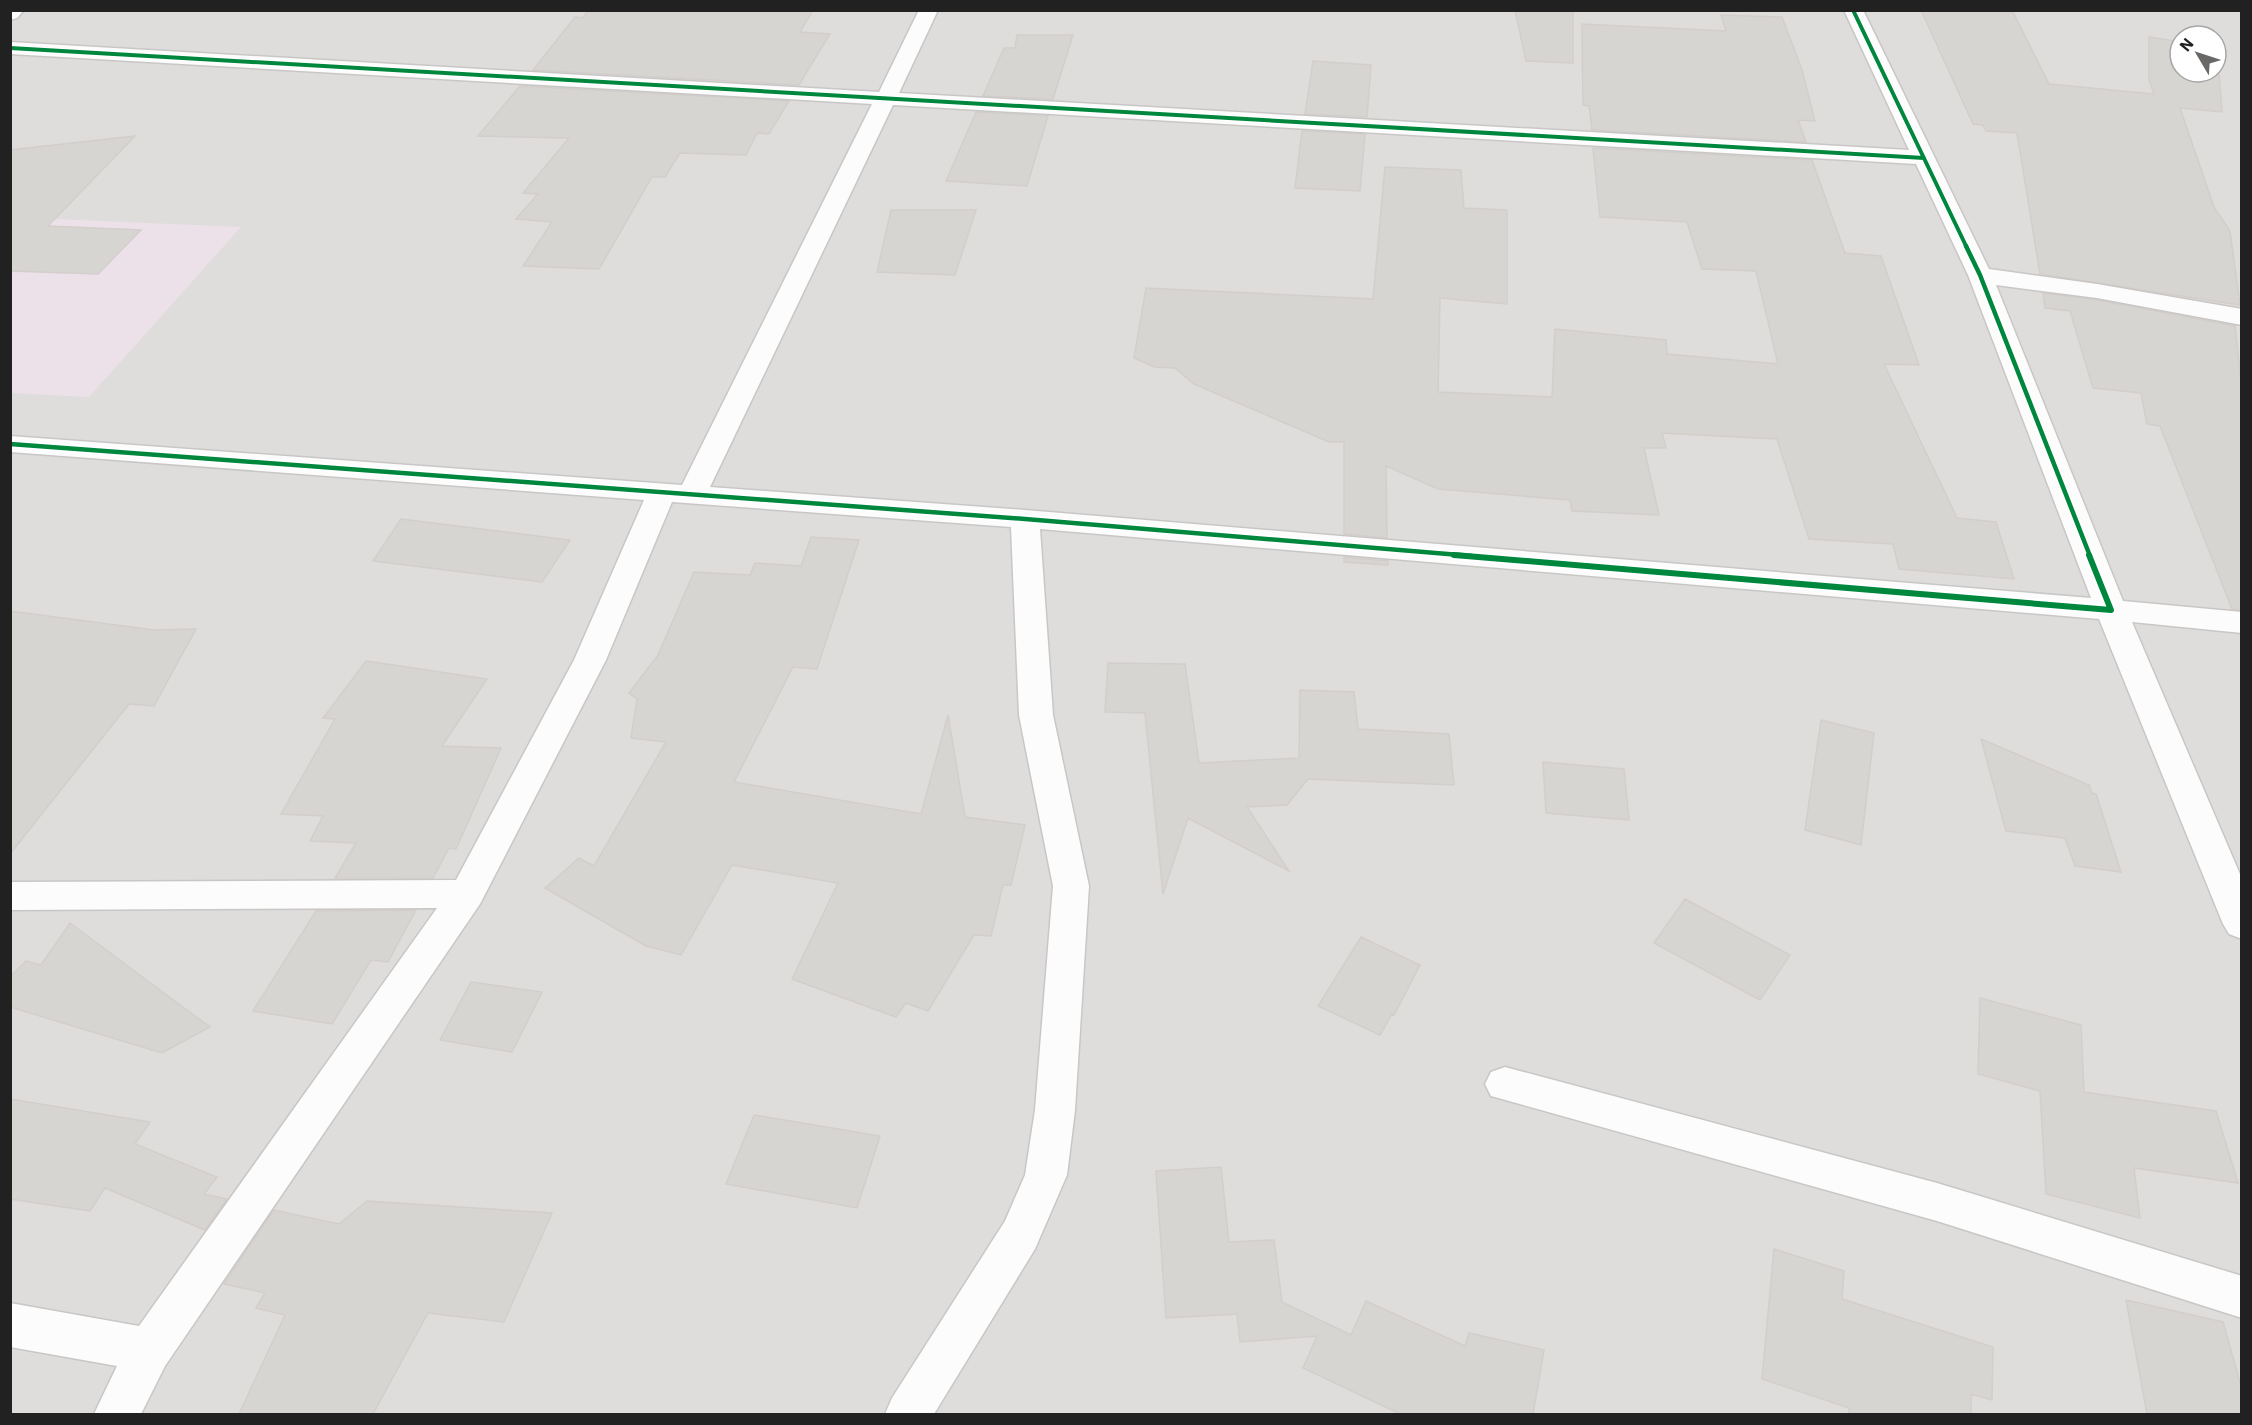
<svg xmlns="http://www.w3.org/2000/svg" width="2252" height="1425" font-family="'IBM Plex Sans',sans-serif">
	<rect width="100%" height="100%" fill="#efedea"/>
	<!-- residential -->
	<path fill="#dedddb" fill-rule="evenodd" d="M11,11H2241V1414H11ZM2180,36H2216V72H2180Z"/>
	<!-- industrial -->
	<path fill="#ede1e9" d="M30,218L241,227L89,397L11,393L10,236Z"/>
	<!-- building -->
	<path fill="#d7d5d2" stroke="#d3cecb" stroke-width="1.5" d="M588,10H813L800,32L830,34L799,85L533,70L575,17L583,18Z
		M1515,10H1573V63L1526,61Z
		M1921,10H2012L2049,84L2154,94L2149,80V37L2180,42V72H2216L2217,47L2222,112L2180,108L2214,207L2230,231L2240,305L2040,274L2017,133L1986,131L1983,125L1973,124Z
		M1721,15L1782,17L1802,70L1815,121L1798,120L1806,142L1592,130L1589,106L1583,105L1582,24L1726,31Z
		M1017,35H1073L1053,99L983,96L1004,48H1015Z
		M1313,61L1371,65L1367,117L1305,114Z
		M520,86L789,101L769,134L757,133L746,155L680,153L665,177H652L599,269L523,266L552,222L516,219L538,194L523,193L569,138L478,136Z
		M976,112L1048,116L1027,186L946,181Z
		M1302,131L1365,134L1360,191L1295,188Z
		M135,136L48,226L141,230L98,274L10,271V150Z
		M1593,148L1812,160L1845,253L1881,256L1919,365L1884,364L1957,518L1996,522L2014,579L1899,569L1893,544L1809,539L1777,439L1662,433L1666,448H1644L1659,515L1572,511L1570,500L1438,489L1386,466L1387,538L1344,534V442H1329L1194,384L1175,368L1155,367L1134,358L1146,288L1373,299L1385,167L1461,170L1464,208L1507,210V304L1440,298L1438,392L1552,397L1555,329L1666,340L1667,354L1778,364L1756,271L1702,269L1687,222L1600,217Z
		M891,210H976L955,275L877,272Z
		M2043,293L2097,300L2235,326L2241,382V610L2232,609L2160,426L2147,424L2141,393L2093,388L2070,311L2045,308Z
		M401,519L570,540L542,582L373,561Z
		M811,537L859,540L817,669L793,667L734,782L921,814L948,715L965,817L1025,825L1011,885H1003L991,936L974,935L928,1011L906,1003L896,1017L792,979L838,883L732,865L681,955L646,946L545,888L579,858L594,866L666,742L631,738L637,699L629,693L658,655L694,572L750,575L755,563L801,566Z
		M1344,557L1388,561V565L1344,562Z
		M10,611L154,630L196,629L154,706L129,704L10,854Z
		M366,661L487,679L442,746L501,748L456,849L449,848L433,878H335L356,843L310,841L323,816L281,814L335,719L323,718Z
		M1108,663L1185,664L1199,763L1299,758L1300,690L1354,692L1358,729L1449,734L1454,785L1308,779L1287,805L1247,807L1289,871L1188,818L1163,894L1145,713L1105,712Z
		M1821,720L1874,733L1861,845L1805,830Z
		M1981,739L2089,785L2092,793L2096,794L2121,872L2075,866L2065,838L2006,831Z
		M1543,762L1624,769L1629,820L1546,813Z
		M1685,899L1790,955L1760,1000L1654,943Z
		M416,910L388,962L371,960L332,1024L253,1011L316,911Z
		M70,923L172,999L210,1027L162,1053L10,1007V977L26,961L41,965Z
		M1361,937L1420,965L1394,1015L1392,1014L1380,1035L1318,1006Z
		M471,982L542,992L512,1052L440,1040Z
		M1980,998L2081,1025L2084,1092L2216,1111L2238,1183L2134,1168L2140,1218L2046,1194L2040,1091L1978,1074Z
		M10,1099L150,1122L135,1144L217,1177L204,1194L227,1199L205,1230L105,1188L90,1211L10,1199Z
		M754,1115L880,1136L857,1208L726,1184Z
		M1221,1167L1229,1242L1274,1240L1282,1302L1351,1335L1366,1301L1465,1346L1469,1333L1544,1350L1533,1414H1400L1303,1368L1317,1336L1240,1342L1237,1314L1166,1318L1156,1171Z
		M367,1201L552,1213L504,1322L428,1313L373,1414H239L285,1315L256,1308L265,1293L224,1284L274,1210L339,1224Z
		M1774,1249L1844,1271L1842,1299L1993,1347L1992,1400L1971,1394V1414H1849V1408L1762,1379Z
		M2126,1300L2223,1322L2241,1386V1414H2147Z"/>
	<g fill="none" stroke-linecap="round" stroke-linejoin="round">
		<!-- street casing -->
		<g stroke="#c8c7c6" stroke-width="3">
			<path id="street" d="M10,10H24L17,18L10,20Z
				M919,10H938L899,93L1909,150L1844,10H1863L1989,269L2097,284L2242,309V325L2097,298L1996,285L2123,601L2242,612V633L2132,622L2242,879V939L2229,934L2223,924L2099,619L1040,529L1053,715L1089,886L1075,1110L1067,1175L1035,1249L934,1414H885L892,1398L1005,1221L1025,1175L1035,1110L1053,886L1019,715L1011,527L672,502L606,660L480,904L165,1366L141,1414H94L117,1366L10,1347V1303L139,1326L437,908L10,910V882L456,880L574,660L644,500L10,452V436L682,485L872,104L10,54V42L879,92ZM893,105L1916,164L1968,275L2091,598L1025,510L710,487Z
				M1505,1067L1937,1183L2242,1276V1318L1937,1221L1491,1096L1485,1084L1491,1072Z"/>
		</g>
		<!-- street -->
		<use href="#street" fill="#fdfcfc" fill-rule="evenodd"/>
		<!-- cycleway-far2 casing -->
		<g stroke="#fff" stroke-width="6">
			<path id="cycleway-far2" d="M1853,10L1967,248
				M10,48L1924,158"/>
		</g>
		<!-- cycleway-far1 casing -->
		<g stroke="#fff" stroke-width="8">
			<path id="cycleway-far1" d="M1966,246L1980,275L2090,556
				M10,444L1025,519L1472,556"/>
		</g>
		<!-- cycleway casing -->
		<g stroke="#fff" stroke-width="10">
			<path id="cycleway" d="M1454,555L2111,610L2089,555"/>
		</g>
		<!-- cycleway-far2 -->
		<use href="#cycleway-far2" stroke="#00873e" stroke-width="4"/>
		<!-- cycleway-far1 -->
		<use href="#cycleway-far1" stroke="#00873e" stroke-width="4.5"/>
		<!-- cycleway -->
		<use href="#cycleway" stroke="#00873e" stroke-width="6"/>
	</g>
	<!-- border -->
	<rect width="2252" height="1425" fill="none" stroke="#212121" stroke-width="24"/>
	<!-- north arrow -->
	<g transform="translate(2198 54) rotate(309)"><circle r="28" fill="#ffffff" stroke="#a6a6a6" stroke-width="1.5"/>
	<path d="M0-4.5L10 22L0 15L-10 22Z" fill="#696867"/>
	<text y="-9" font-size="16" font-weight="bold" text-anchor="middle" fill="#212121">N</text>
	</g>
</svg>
